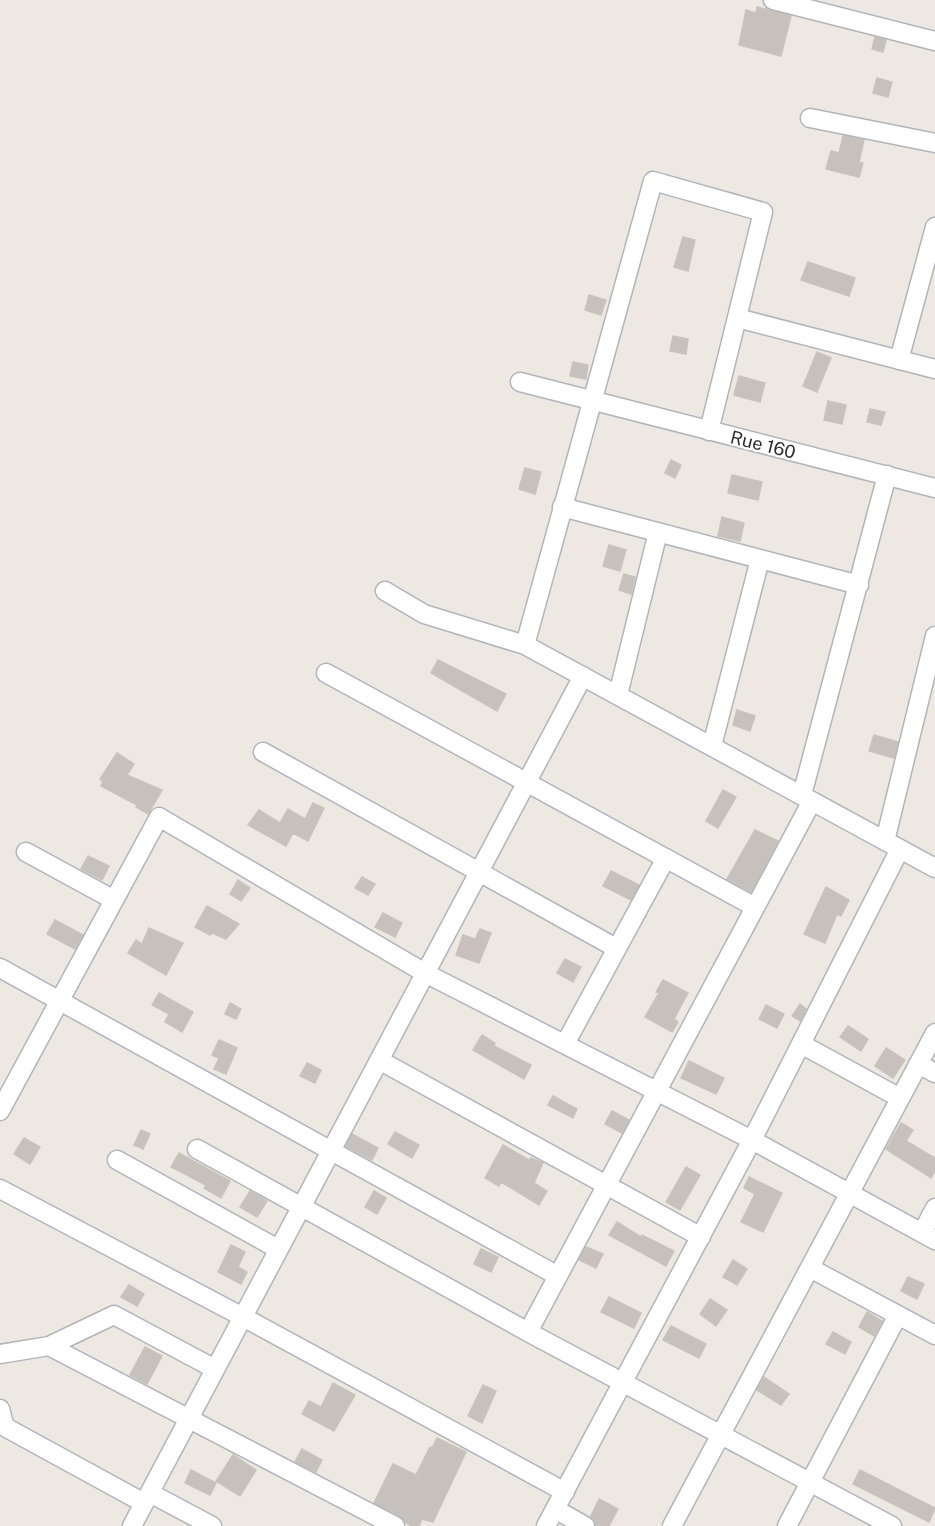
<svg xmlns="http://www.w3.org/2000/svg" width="935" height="1526" font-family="'Public Sans',sans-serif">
	<rect width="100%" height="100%" fill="#ede8e2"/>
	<!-- building -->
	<path fill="#c6c1bd" stroke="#c8c3bb" stroke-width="1.5" d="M757,7L791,16L781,56L739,45L746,10L756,13Z
		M875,37L886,40L883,52L872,49Z
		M877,78L892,82L888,97L873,93Z
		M843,136L864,140L859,162L863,163L859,177L826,169L831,151L839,153Z
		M683,237L695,240L688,271L674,267Z
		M808,262L855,278L849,296L801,280Z
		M589,295L606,300L601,315L585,310Z
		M673,336L688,339L686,354L670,351Z
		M817,352L831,358L817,392L803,386Z
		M573,362L588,365L586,379L570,376Z
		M739,376L765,383L760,402L734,395Z
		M828,401L846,405L842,424L824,420Z
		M870,409L885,412L881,425L867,422Z
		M671,460L681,465L675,478L665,473Z
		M525,468L541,472L535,494L519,489Z
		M732,475L762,482L758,500L728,493Z
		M722,517L744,523L740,541L718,536Z
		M609,545L626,550L620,571L603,566Z
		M624,574L635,577L631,594L619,590Z
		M438,660L506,694L497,711L431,673Z
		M737,710L755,716L750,731L733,725Z
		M874,735L898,742L894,758L869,751Z
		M117,753L134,764L127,775L162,790L148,814L136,807L137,805L101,786L103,782L100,779Z
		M723,790L736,797L718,828L706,821Z
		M313,803L324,808L308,841L293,833L286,846L248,825L259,810L280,823L288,809L305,819Z
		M755,830L778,841L751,892L727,879Z
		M88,856L109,866L102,880L81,869Z
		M611,871L639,885L631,900L603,886Z
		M362,877L375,884L368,895L355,888Z
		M238,880L250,888L241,901L230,894Z
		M826,887L849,900L841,916L837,914L825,943L804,934Z
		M207,906L239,924L226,939L212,933L210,935L195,927Z
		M383,913L402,923L395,937L375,927Z
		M55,920L83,935L75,949L47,934Z
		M149,928L183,943L166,975L128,953L136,940L142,944Z
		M480,929L491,933L479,963L456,955L463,935L475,939Z
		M565,959L581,967L573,982L557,973Z
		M663,980L688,993L674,1019L678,1022L672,1032L645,1017L659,993L656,992Z
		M159,993L193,1012L182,1032L165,1022L169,1014L152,1005Z
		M230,1003L241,1009L236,1019L225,1014Z
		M800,1004L806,1009L800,1021L792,1016Z
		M766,1005L784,1014L777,1028L759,1019Z
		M848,1026L868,1039L861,1051L840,1037Z
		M482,1035L495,1043L494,1046L531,1065L524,1079L473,1050Z
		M219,1040L237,1048L226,1074L214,1069L219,1058L212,1055Z
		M886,1048L905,1060L893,1078L875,1066Z
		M689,1061L724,1078L716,1094L681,1078Z
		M307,1063L321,1070L315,1083L300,1076Z
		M553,1096L577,1109L573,1118L548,1105Z
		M612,1111L629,1120L622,1133L605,1124Z
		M901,1123L913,1130L906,1141L935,1158V1171L931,1178L886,1149Z
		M141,1130L150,1134L143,1149L134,1145Z
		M395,1132L419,1145L412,1158L388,1144Z
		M352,1134L378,1148L372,1160L346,1146Z
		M24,1138L40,1147L30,1164L14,1154Z
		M503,1145L529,1160L531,1158L543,1163L534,1183L547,1191L539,1205L501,1182L499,1186L485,1178Z
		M179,1153L230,1181L221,1198L204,1188L206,1185L171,1167Z
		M686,1167L700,1175L680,1210L666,1202Z
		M749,1177L782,1193L763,1232L741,1222L755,1194L744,1188Z
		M250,1191L267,1201L257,1217L240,1207Z
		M374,1191L386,1198L377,1214L365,1207Z
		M617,1222L641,1237L642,1235L674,1251L666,1266L609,1235Z
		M231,1245L245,1252L238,1267L247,1272L241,1284L218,1272Z
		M586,1247L603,1254L596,1268L579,1260Z
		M481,1249L498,1257L491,1272L474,1264Z
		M733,1260L747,1269L737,1285L723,1277Z
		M908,1277L924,1284L917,1299L901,1291Z
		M129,1285L144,1294L137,1306L121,1297Z
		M609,1297L641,1313L634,1328L601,1312Z
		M710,1299L727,1310L716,1326L700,1314Z
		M867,1312L882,1321L874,1336L859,1327Z
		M671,1326L706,1344L699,1358L663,1340Z
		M833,1332L851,1342L845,1354L826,1344Z
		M145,1347L162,1356L147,1384L130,1375Z
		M764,1377L789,1394L781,1405L757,1390Z
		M333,1383L355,1395L334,1431L302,1414L309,1401L321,1407Z
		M483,1385L496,1391L482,1423L468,1416Z
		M437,1438L466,1452L433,1522L422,1519L419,1526H412L406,1523L400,1516L374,1503L393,1464L416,1475L430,1447L432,1448Z
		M302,1449L322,1460L316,1472L295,1462Z
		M233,1455L256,1470L240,1496L216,1481Z
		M191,1470L216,1483L210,1495L185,1483Z
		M860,1470L935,1508L929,1522L853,1484Z
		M599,1499L618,1509L609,1526L596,1525L591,1516Z"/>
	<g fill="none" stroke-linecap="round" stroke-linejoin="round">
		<!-- minor casing -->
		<g stroke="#b2b4bc" stroke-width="21">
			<path id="minor" d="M773,0L935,41
				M810,118L935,143
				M737,318L935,369
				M899,360L935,227
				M520,382L935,488
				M562,507L859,585
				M385,591L424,614L525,645L935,868
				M525,645L653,181L763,212L709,431
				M326,673L755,907
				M618,695L658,532
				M712,746L760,559
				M263,752L616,948
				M802,795L887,475
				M885,841L935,636
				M26,852L114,900
				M0,968L558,1276
				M565,1044L666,858
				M801,1044L900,1098
				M379,1060L701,1237
				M918,1064L935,1073
				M0,1111L159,817L425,973L752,1140L935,1240
				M197,1149L528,1332L892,1526
				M117,1160L278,1249
				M0,1189L243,1317L565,1492
				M922,1233L935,1208
				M810,1268L935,1335
				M528,1332L812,801
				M49,1346L395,1526
				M0,1354L49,1346L114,1315L215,1369
				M0,1409L5,1427L144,1503
				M150,1493L212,1526
				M555,1509L585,1526
				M132,1526L583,676
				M546,1526L752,1140L900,849
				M672,1526L935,1033
				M787,1526L898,1315"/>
		</g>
		<!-- minor -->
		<use href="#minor" stroke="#fff" stroke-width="18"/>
	</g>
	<g text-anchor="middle" stroke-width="4.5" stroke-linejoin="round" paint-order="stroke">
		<!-- street labels -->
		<g font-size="18" fill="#2d2d2d" stroke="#fff">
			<text transform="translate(763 445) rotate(14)" y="6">Rue 160</text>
		</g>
	</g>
</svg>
